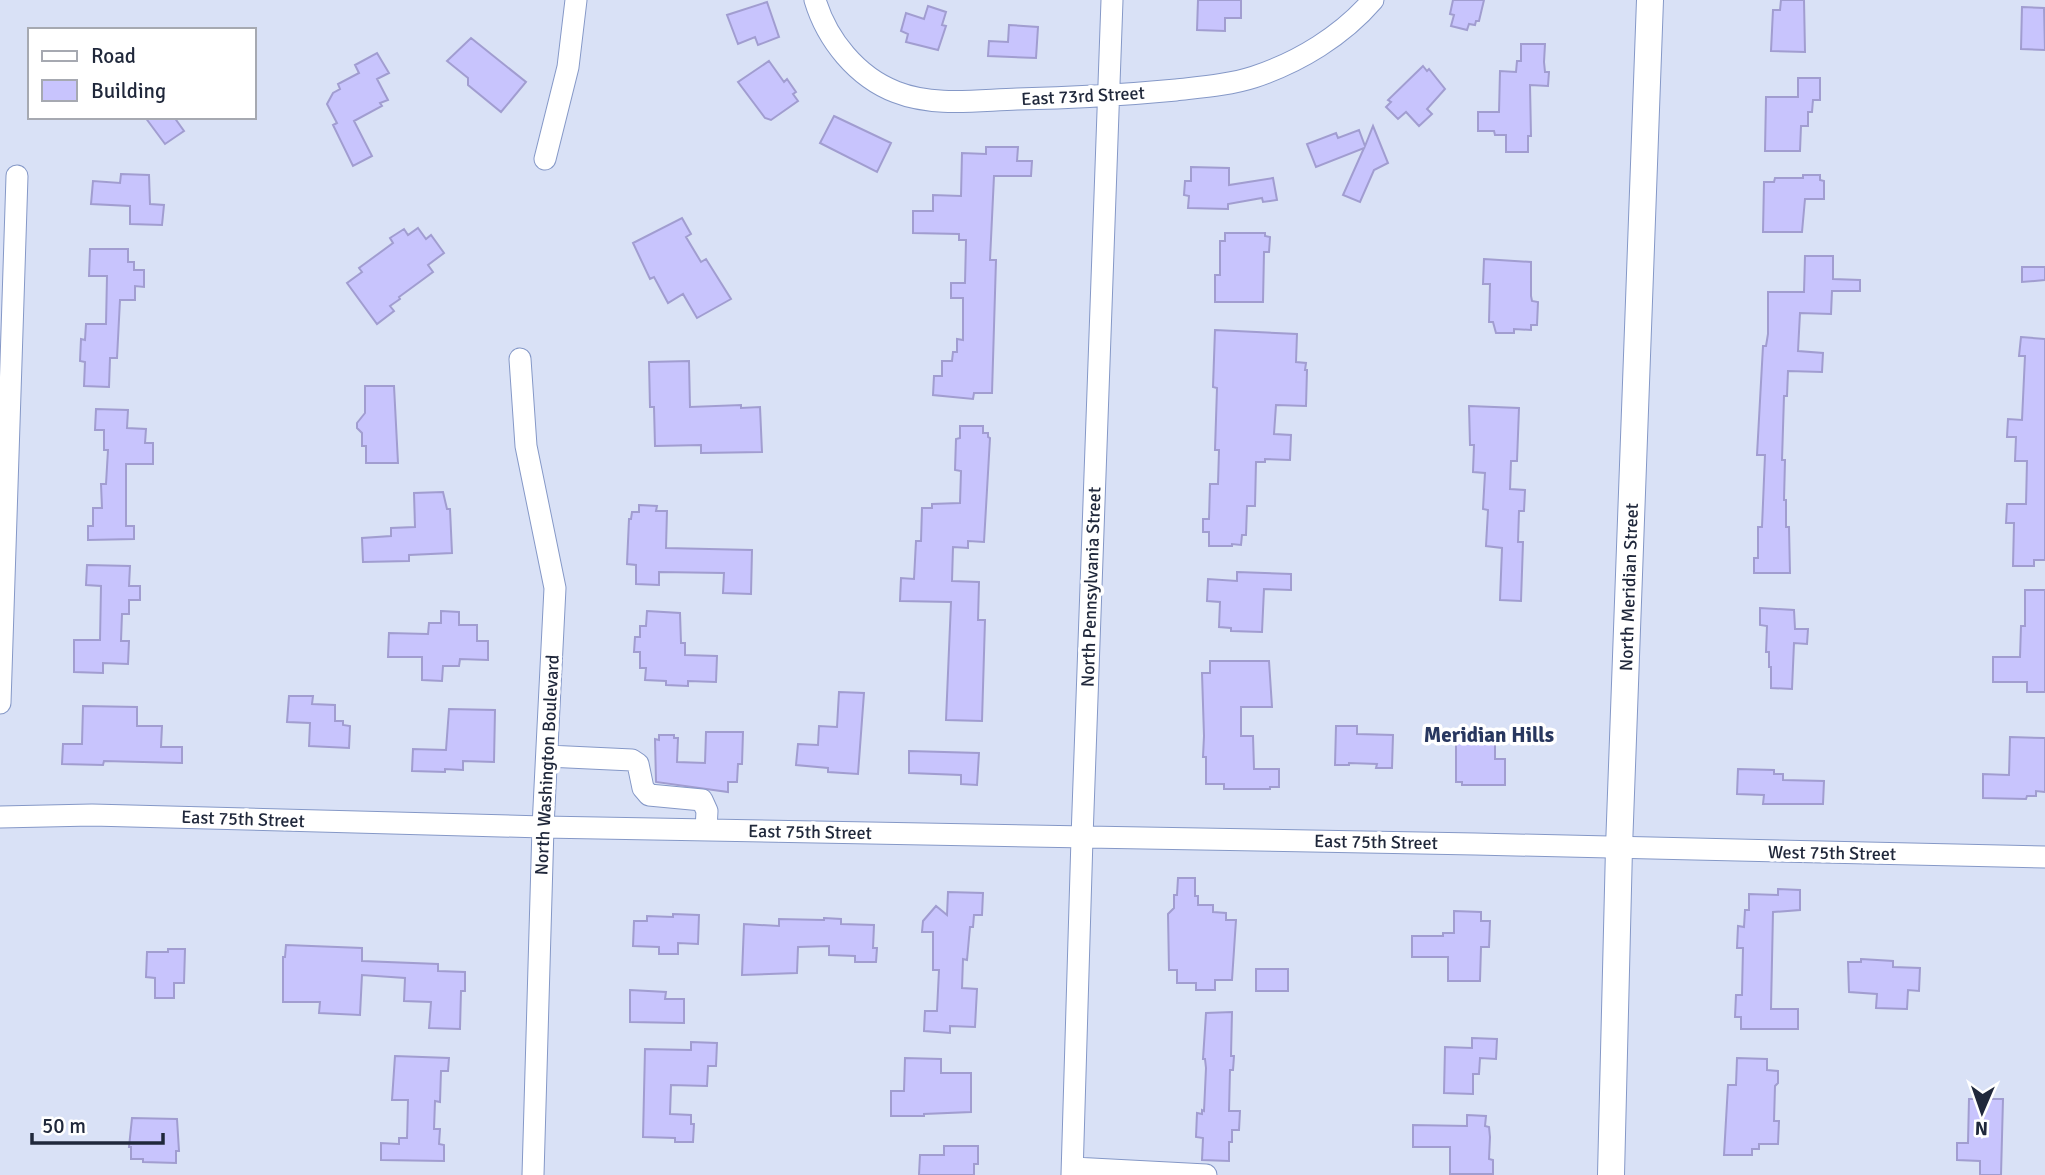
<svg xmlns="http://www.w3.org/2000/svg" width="2045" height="1175" font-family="Signika,sans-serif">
	<rect width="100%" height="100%" fill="#d9e1f6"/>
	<!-- building -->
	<path fill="#c8c4fd" stroke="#a19dd0" stroke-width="2" d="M1198,0H1241V18H1225V31L1197,30Z
		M1453,0H1484L1479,21H1476L1475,25L1469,24L1467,30L1451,26L1454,15L1450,14Z
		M1781,0H1804L1805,52L1771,51L1773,10H1780Z
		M767,2L779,37L758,45L755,37L738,44L727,15Z
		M928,6L946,12L942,25L946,26L938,50L906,42L908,34L901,31L906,13L924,19Z
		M2022,7L2044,8L2045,50L2021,49Z
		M1009,25L1038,27L1036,58L988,56L989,41L1008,42Z
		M471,38L526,82L501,112L468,85V78L447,61Z
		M1521,44H1545L1544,62L1545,72H1549L1548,86L1530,85L1531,136H1528V152H1506V135H1495L1494,131H1478V112H1499L1500,71L1516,72L1517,61H1521Z
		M377,53L389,73L377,79L388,100L380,103L382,106L354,121L372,156L353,166L333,125L337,123L327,104L333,93L340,89L338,84L359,73L355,65Z
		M769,61L784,82L787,79L796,92L793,94L798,101L771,120L765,118L738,82Z
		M1423,66L1427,71L1429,69L1445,89L1427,109L1432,114L1419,126L1406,112L1398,119L1386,107L1391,102L1388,100Z
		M1798,78H1820V100H1813L1812,112H1808V126H1801L1800,151H1765L1766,97H1798Z
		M834,116L891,143L877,172L820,143Z
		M145,117H174L184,131L165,144Z
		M1373,126L1388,163L1374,170L1360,202L1343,195L1364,148L1316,167L1307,144L1336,133L1338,138L1359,130L1365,146Z
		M986,147H1018L1017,161H1032L1031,176H994L990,260H996L992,393H974L973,399L933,395L934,376H942V361H952L953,352H957V339L963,340V298H951V283H965L966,240H959V234L913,233V211H933V195L961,196L962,153L986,154Z
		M1191,167L1229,168V185L1273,178L1277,200L1263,202L1262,198L1228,204V209L1188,208L1189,196L1184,195L1185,181H1191Z
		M121,174L149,175L150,204L164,205L162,225L130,224V206L91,204L93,181L120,183Z
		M1803,175H1820V180L1824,181V199H1805L1802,232H1763L1764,182H1774L1775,178H1803Z
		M682,218L691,234L686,237L701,262L706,259L731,299L697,318L683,294L668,303L654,277L650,279L633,243Z
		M418,228L426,239L431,235L444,253L428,265L433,272L399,297L400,299L390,306L394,311L377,324L347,283L362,272L359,268L393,243L390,238L404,229L408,235Z
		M1225,233H1265V236L1270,237L1269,252H1264L1263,302H1215V275H1220V241H1225Z
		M90,249H128V262H134V270H144V287L135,286V300H120L117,358H110L109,387L84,386L85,362L80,361L81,339L85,340L86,324H106L107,276H89Z
		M1805,256H1833V279L1860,280V291H1832L1831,314L1800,313L1798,351L1823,353L1822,372L1788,371L1787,396H1784L1782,460H1785L1784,500H1786V527H1789L1790,573H1754V558H1758V527H1762L1765,455H1757L1763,346H1766L1768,334V292H1804Z
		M1484,259L1531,262V296L1532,301L1538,302L1537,325H1531V330L1514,329V333H1496L1493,322H1489L1490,284H1483Z
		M2022,267H2045V280L2022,282Z
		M1215,330L1297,334L1296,362L1306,363L1305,370H1307L1306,406L1276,405L1274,434L1291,435L1290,460L1265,459V462H1256L1255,506H1247L1246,535H1242L1241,545L1232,544V546H1209V532H1203V519H1209L1210,484H1218L1219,450H1215L1217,388L1213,387Z
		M2021,337L2045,339V560H2034V566H2013L2014,523H2006L2007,504H2026L2027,461H2015L2016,437H2007L2008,419L2022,420L2025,356H2019Z
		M689,361L690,407L741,405V408L760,407L762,452L701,453V445L655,446L654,407H650L649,362Z
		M365,386H394L398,463H366V446H362V433L357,428V423L365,413Z
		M1469,406L1519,408L1517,461H1511L1510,489L1525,490L1524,511H1519L1518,542H1523L1521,601L1500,600L1502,548L1486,546L1488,510L1483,509L1485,473L1473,472L1474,445H1470Z
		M96,409L128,410L127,428L146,429L145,443H153V464H126V526H134V539L88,540V526H93V508H102L101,484H106L108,450H104V430H95Z
		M960,426H983V433H988V437L990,438L984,542L968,541V548L953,547L952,581L979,582L978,620H985L982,721L946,720L951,602L900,601L901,578L914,579L916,541H921L922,508H932V504L960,503L961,471L955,470L956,439L960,438Z
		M443,492L447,509H450L452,553L409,555V561L363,562L362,538L391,536V528L415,527L414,493Z
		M639,505L657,506L656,511H667L666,548L752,550L751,594L723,593L724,573L659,572V585L636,584V565L627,564L629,519H631L632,512H639Z
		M87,565L130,566L129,586H140V600H129V614H122L121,641H129L128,664L103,663V673L74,672V640H100L101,586L86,585Z
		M1237,572L1291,574V590L1264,589L1262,632L1231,631V628L1219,627L1220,602L1207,601L1208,579L1237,581Z
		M2025,590H2045V692H2027V682H1993V657H2020L2021,626H2025Z
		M1760,608L1794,610L1795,629H1808L1807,644L1794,643L1792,689L1771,688V667H1769V652H1766L1767,626L1760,625Z
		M441,611L459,612V625H477V641H488V660L460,659L459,666H443L442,681L422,680V657H388L389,633L428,634L429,623H441Z
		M647,611L680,613L681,643H685V655L717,656L716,682L688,681V686L666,685V681L645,680L646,668H640V652H634L635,637H640V626H646Z
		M1210,661H1269L1272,707H1241V736H1253L1254,769H1279V787H1270V789H1224V784H1206V757H1203L1204,736L1202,673H1210Z
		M839,692L864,693L858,774L828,772V768L796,765L798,744L818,745L819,726L837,727Z
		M289,696H313L312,704L335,705V721H343V725L350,726L349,748L309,746L310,723L287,722Z
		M83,706L137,707V726H162L161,747H182V763L104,761L103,765L62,764L63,744H82Z
		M449,709L495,710L494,762L463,761V770L445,769V772L412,771L413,749L446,750Z
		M1336,726H1357V734L1393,735L1392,768H1376L1377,764L1349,763V765H1335Z
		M706,732H743L742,764H738L737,782H728V792L656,782L655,739L659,740V735H674V738H678L677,762L705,763Z
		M1477,733H1495V759H1505V785H1462V782H1456V738H1477Z
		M2010,737L2045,738V792L2036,791V796H2027L2026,799L1983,798V774L2009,775Z
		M909,751L979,753L977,785L961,784V775L909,773Z
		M1738,769L1774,770V774H1783V780L1824,781L1823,804H1763L1764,795L1737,794Z
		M1178,878H1195V896H1198V905H1213V912L1226,913V920H1236L1232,980H1215V990H1196V983H1177V970H1169L1168,914L1174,908V895H1177Z
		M1778,889L1800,890V910L1773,912L1771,1009H1798V1029H1741V1017H1735L1736,995H1742L1743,948H1737L1738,926L1744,927L1745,910H1749V894L1778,895Z
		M948,892L983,893L982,915H974L973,927H970L967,960L963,959L962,988L977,989L975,1027L950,1026V1033L924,1031L925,1011H937L939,970H933V932H922L923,921L936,906L947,915Z
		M1454,911L1481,912V921H1490L1489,947H1481L1480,981H1448V957H1412V936H1443V933H1454Z
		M673,914L699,915L698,944L678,943V954H659V947L633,946L634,921H647V916L673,917Z
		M824,918L841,919V924L874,925L873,948H877L876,962H855V956L829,955V946L798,947L797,973L742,975L744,924L779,926V919L824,920Z
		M286,945L362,948V961L438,964V971L465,972V991H461L460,1029L429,1028L431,1002L404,1001L405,978L362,975L360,1015L319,1013L320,1002H283V957H285Z
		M168,949H185L184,983H174V998H155V978L146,977L147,952H168Z
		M1861,959L1893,961V967L1920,968L1919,991L1908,990L1907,1009L1876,1008L1877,994L1849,992L1848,962H1861Z
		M1256,969H1288V991H1256Z
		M630,990L666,992L665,999H684V1023L630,1022Z
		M1232,1012L1231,1056H1234L1233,1070H1230L1229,1111H1240L1239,1130H1232V1142H1229V1161L1202,1160L1203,1138L1196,1137L1197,1113L1202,1114V1110L1204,1111L1206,1068L1205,1059H1203L1206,1013Z
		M1472,1038L1497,1039L1496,1059L1480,1058L1479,1074H1473V1094L1444,1093L1445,1047L1472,1048Z
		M691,1042L717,1043L716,1066H708L707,1086L671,1085L670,1114L691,1115V1124H694L693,1142H675V1138L643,1137L645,1049L691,1050Z
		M395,1056L449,1058L448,1071H441L440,1102L435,1101L434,1129H440L439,1144L444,1145V1161L381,1160V1143L399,1144V1138H407L408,1100H392Z
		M905,1058L941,1059V1073H971V1112L924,1114V1116H891V1091H904Z
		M1737,1058L1767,1059V1070L1778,1071V1083L1775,1086L1774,1121H1779L1778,1144H1759V1149H1752V1155H1724L1728,1085H1736Z
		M1969,1099H2003L2001,1175H1980V1161L1957,1160V1143H1968Z
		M1467,1115L1486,1116L1485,1126L1489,1127L1490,1137L1489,1159L1493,1160V1174H1450V1147H1413V1125L1467,1126Z
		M132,1118L177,1119L179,1151H176V1163L143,1162V1159H131V1147H129Z
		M944,1146H978V1164H974V1175H919L920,1155H944Z"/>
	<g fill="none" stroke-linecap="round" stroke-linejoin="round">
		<!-- minor casing -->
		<g stroke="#8598c7" stroke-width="23">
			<path id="minor" d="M815,0C827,40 857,77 896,92C934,107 978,100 1017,99C1070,98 1123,95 1176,90C1202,87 1229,85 1254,77C1299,62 1342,36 1373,0
				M545,159L568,67L576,0
				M520,359L526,446L555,588L543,827L533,1175
				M0,703L17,176
				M547,756L632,760L638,764L643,788L649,795L702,800L707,811L706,830
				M0,817L92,815L543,827L1475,844L2045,857
				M1073,1168L1206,1175
				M1072,1175L1082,838L1112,0"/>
		</g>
		<!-- major casing -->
		<g stroke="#8598c7" stroke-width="28">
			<path id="major" d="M1611,1175L1619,848L1650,0"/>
		</g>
		<!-- minor -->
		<use href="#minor" stroke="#fff" stroke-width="21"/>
		<!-- major -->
		<use href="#major" stroke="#fff" stroke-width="26"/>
	</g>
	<g text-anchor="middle" stroke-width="7" stroke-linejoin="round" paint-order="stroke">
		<!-- street labels -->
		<g font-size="18" fill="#20283b" stroke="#fff">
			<text transform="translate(1083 96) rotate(-3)" y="6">East 73rd Street</text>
			<text transform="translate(1091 587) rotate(-88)" y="6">North Pennsylvania Street</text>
			<text transform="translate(1629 587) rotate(-88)" y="6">North Meridian Street</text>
			<text transform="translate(547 765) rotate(-87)" y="6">North Washington Boulevard</text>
			<text transform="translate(243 819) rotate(2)" y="6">East 75th Street</text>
			<text transform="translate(810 832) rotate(1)" y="6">East 75th Street</text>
			<text transform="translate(1376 842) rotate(1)" y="6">East 75th Street</text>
			<text transform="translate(1832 853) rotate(1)" y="6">West 75th Street</text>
		</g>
		<!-- quarter labels -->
		<g font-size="21" font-weight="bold" fill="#28375f" stroke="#fff">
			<text x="1489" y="742">Meridian Hills</text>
		</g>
	</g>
	<!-- legend -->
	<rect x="28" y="28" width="228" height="91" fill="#ffffff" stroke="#a6a9b1" stroke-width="2"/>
	<rect x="42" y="51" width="35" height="10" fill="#ffffff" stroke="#a6a9b1" stroke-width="2"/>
	<text x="91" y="63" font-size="21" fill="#20283b">Road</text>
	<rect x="42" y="80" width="35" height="21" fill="#c8c4fd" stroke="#a6a9b1" stroke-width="2"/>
	<text x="91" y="98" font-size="21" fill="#20283b">Building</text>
	<!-- north arrow -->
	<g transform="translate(1982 1112) rotate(182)" stroke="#ffffff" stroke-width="5" paint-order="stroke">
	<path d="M0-5L12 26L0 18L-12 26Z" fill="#20283b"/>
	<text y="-10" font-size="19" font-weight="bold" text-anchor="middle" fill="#20283b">N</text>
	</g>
	<!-- scale -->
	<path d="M32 1133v10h131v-10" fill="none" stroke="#20283b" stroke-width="3.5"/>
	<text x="42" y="1133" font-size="21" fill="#20283b" stroke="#ffffff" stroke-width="5" paint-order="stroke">50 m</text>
</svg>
